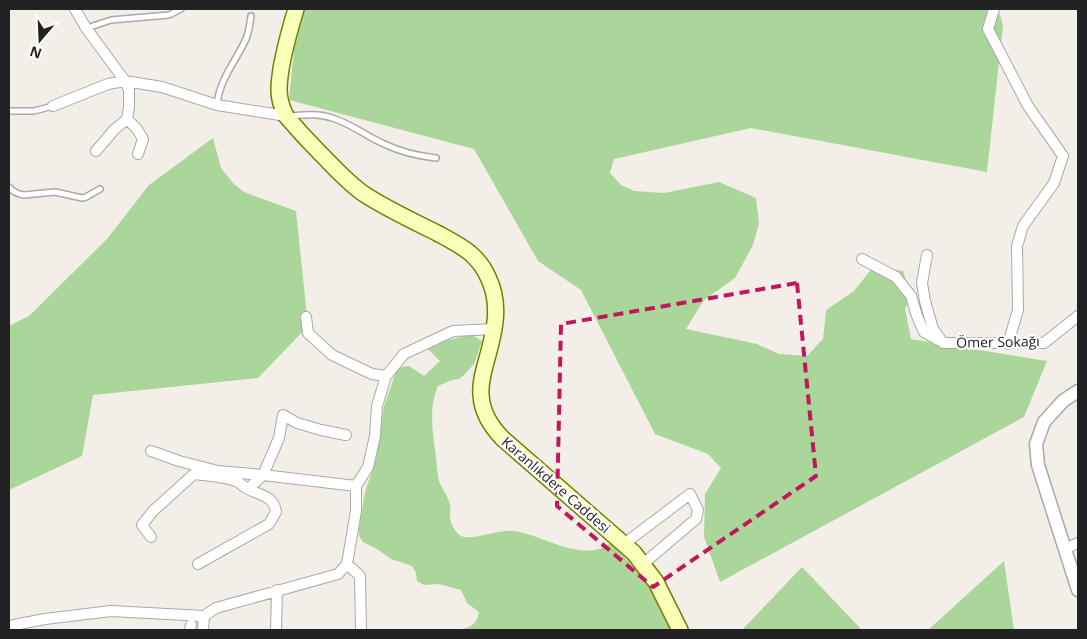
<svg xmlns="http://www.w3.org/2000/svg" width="1087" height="639" font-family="'Open Sans',sans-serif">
	<rect width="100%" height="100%" fill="#f3efe8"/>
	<!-- forest -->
	<path fill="#aad699" d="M298,9H998L1003,25L987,172L751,128L614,159L610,173L621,185L634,191L664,193L719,182L756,198L759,223L753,245L735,278L704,300L686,329L757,344L779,354L807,356L823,339L826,310L854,291L873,267L903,271L911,296L905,309L911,339L1047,361L1024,417L720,582L704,537L705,494L721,468L708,454L655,434L581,290L538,261L474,149L289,100Z
		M213,138L221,168L234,184L244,192L296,211L308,326L258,378L93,395L82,456L9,490V326L29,316L107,239L149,185Z
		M471,334L482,341L474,364L464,375L459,379L452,380L438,386C428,409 433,433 436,458C437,465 437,474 439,481C442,489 448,496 450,505C451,510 450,512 450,516C450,524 455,532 461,536C471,541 500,529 514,531C544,535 584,565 612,542L651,588L670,630H460C471,627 477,624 479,612L467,603L461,590L439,584L424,585L417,581L416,573L412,566L391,559L377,549L363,542L359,536V528L365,492L377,456V449L384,406L396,372L402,367L409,366L424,376L440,361L428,349L438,343Z
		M1004,561L1014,630H928Z
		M802,567L862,630H742Z"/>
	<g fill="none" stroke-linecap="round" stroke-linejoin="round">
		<!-- service casing -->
		<g stroke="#a9a9a9" stroke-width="8">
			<path id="service" d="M87,28L111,20L169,15L181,9
				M217,105C219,80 236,61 246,39C249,32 250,24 251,16
				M9,111H34L53,106
				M289,116C303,115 318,113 332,118C350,123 366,136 384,144C401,152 418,156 436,158
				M9,187C13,192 17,194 24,195L55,192L82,198L86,197L100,189"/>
		</g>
		<!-- minor casing -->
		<g stroke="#a9a9a9" stroke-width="12">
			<path id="minor" d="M75,9L86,28L125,81L162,87L217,105L286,116
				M994,9L988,29L1028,106L1063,156L1054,183L1023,226L1017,246L1018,310L1008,344
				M53,106L108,84L125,81L129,90V107L127,119L114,130L96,151
				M127,119L137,129L143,139L138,154
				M927,255L922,283L925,301L933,329L943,343H1044L1078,316
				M862,259L896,277L911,296L917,316L924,332L938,340
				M306,317L308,333L332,355L372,374L386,376
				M151,451L179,461L218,471L263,475L356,486L368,467L375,436L377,406L386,376L404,354L453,331L495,329
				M248,489L263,475L279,438L283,415L297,423L321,430L346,435
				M151,537L142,525L153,511L194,474C208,476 225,476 238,482C241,484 244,487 248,489C260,495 274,496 276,512L269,524L198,564
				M624,544L690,494L698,510L696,519L643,564
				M1065,549L1078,543
				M347,564L360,576L361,630
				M204,616L216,608L338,574L347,564L356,511V486
				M9,626L45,619L111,611L204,616L203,630
				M190,630L191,625
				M276,630L277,590"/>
		</g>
		<!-- tertiary casing -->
		<g stroke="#a9a9a9" stroke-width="15">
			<path id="tertiary" d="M1078,391L1063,401L1044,422L1036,444L1038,465L1078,590"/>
		</g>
		<!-- secondary casing -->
		<g stroke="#718100" stroke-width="18">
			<path id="secondary" d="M296,9C289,32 279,66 279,90C279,99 282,108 286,116C297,129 308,141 320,153C334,167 347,182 364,194C387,209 413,221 437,233C448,239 460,245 470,253C477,259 484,268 488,277C502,305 494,334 486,362C483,373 480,384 481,395C482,413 491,426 502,438L634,553L656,582L680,630"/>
		</g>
		<!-- service -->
		<use href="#service" stroke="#fff" stroke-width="5"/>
		<!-- minor -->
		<use href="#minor" stroke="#fff" stroke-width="10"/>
		<!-- tertiary -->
		<use href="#tertiary" stroke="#fff" stroke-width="12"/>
		<!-- secondary -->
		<use href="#secondary" stroke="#faffb9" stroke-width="15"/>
	</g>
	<!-- marked area -->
	<path fill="none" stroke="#c2185b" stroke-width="4" stroke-dasharray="10 6" stroke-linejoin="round" d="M797,283L816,476L653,587L557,506L561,324Z"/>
	<g text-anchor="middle" stroke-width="4.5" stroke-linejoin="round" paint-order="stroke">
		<!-- street labels -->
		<g font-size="14" fill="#222" stroke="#fff">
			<text transform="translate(998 342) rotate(-1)" y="5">Ömer Sokağı</text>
			<text transform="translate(556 485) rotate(41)" y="5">Karanlıkdere Caddesi</text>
		</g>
	</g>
	<!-- border -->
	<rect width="1087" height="639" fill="none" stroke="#222222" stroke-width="20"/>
	<!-- north arrow -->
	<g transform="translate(40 40) rotate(199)" stroke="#ffffff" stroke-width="4" paint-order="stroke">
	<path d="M0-4L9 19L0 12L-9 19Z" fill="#222222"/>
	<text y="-8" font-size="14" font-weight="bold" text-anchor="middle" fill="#222222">N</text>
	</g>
</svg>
